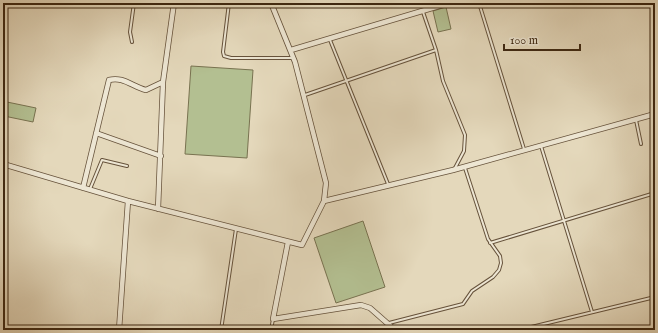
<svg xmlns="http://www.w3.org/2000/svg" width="658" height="333" font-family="'IM FELL English',serif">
	<rect width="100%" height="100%" fill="#e4d8bb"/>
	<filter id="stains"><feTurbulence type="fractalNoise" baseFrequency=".005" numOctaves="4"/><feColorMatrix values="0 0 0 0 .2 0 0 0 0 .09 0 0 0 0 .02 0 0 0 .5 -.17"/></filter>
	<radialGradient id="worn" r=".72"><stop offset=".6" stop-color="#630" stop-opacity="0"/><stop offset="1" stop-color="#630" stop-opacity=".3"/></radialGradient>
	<!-- green -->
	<path fill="#b3bf91" stroke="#787250" d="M446,7L451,29L438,32L433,11Z
		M191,66L253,70L247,158L185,154Z
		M7,102L36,108L33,122L4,116Z
		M363,221L385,287L336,303L314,238Z"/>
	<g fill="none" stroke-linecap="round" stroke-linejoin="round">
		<!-- lane casing -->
		<g stroke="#66523b" stroke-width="4">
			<path id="lane" d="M229,3L223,52L224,56L231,58H293
				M479,3L524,149
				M423,12L436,50L443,81L465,135L464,151L455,168
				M330,40L388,184
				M132,42L130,32L134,3
				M305,95L436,50
				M636,120L641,144
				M541,146L592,312
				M90,189L102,160L127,166
				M490,243L655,193
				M389,323L463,304L472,291L493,277L499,270L501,263L500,256L488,239L465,168
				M221,330L236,229
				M271,330L273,319
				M519,330L655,297"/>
		</g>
		<!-- street casing -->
		<g stroke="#66523b" stroke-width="6">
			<path id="street" d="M291,50L449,3
				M96,133L161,156
				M3,164L128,201L302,245L324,201L326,183L295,62L271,3
				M83,188L109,80C123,76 133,87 146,90L163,82
				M324,201L453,170L655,114
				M158,209L163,82L174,3
				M288,242L273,319L361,305L370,308L395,330
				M119,330L128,201"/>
		</g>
		<!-- secondary casing -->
		<g stroke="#3c2610" stroke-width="8">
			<path id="secondary" d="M3,35L4,3"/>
		</g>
		<!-- lane -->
		<use href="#lane" stroke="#ede6d3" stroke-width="2"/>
		<!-- street -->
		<use href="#street" stroke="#ede6d3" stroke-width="4.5"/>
		<!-- secondary -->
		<use href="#secondary" stroke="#ede6d3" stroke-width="6"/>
	</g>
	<!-- margin -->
	<rect width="658" height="333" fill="none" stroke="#e4d8bb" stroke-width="16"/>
	<rect x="4" y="4" width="650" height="325" fill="none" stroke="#3c2610" stroke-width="2"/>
	<rect x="8" y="8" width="642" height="317" fill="none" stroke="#3c2610"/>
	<!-- scale -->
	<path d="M504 44v6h76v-6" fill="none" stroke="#3c2610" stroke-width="2"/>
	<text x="510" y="44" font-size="12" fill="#3c2610" stroke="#ede6d3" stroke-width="3" paint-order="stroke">100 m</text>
	<rect width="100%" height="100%" filter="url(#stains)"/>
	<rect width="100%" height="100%" fill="url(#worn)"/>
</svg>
